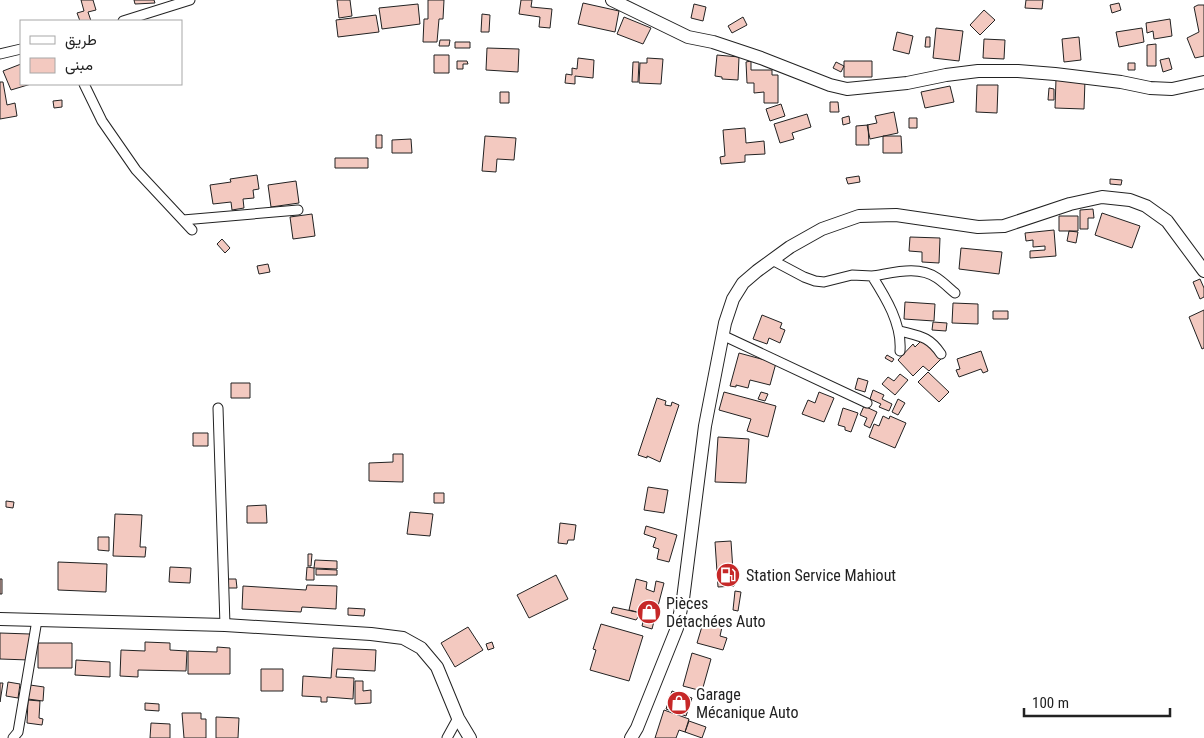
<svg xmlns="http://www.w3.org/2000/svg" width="1204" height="738" font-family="'Roboto Condensed',Vazirmatn,sans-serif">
	<rect width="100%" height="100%" fill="#fff"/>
	<!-- building -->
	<path fill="#f3c9c0" stroke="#222" d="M81,0H93L96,10L88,12L91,21H80L77,13L84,11Z
		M134,0H154L155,3L135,4Z
		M337,0H350L352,16L339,18Z
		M428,0H444L443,19H439L437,42H423L424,19H428Z
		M521,0H532L531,7L552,9L550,28L539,27L540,17L519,14Z
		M1026,0H1043L1042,9L1025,8Z
		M583,3L619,11L615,32L578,24Z
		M1119,3L1121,10L1112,13L1110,5Z
		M418,4L420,24L382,29L379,8Z
		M694,4L706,7L703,21L691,18Z
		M1198,5H1204V56L1195,58L1187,38L1199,32L1194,7Z
		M984,10L995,20L980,35L970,25Z
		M482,14L490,15L489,32H481Z
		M376,15L379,32L338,37L336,20Z
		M624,17L651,28L643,44L617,34Z
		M743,17L747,25L732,33L728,26Z
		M1170,19L1172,36L1154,39L1153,31L1147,33L1146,23Z
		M936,28L963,31L959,61L933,58Z
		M1142,28L1144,42L1119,47L1116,32Z
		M897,32L913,36L909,54L893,50Z
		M926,37H930V47H925Z
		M1079,37L1081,60L1064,62L1062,39Z
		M984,39L1005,40L1004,59L983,58Z
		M440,40H450L449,46H439Z
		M455,42H470V48H455Z
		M1156,44V66H1147V45Z
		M487,48L519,49L518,72L486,70Z
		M434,55H449V73H434Z
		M717,55L739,57L738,80L722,79V77L715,76Z
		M578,58L594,60L593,78L575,76V84L565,83L566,74L572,75V68L577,69Z
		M647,58L663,59L661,84L639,83L640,63H647Z
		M1169,58L1172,69L1163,72L1160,60Z
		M457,61H467L468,64H463V69H457Z
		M751,61V70H772V75H778V103H764V92L754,93V83H747L746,62Z
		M844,61H872V77H844Z
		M633,62H639L638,82H632Z
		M836,62L844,66L841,72L833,68Z
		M1128,63H1135V70H1128Z
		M21,64V84H31L11,90L3,71Z
		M1056,79L1085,80L1084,109L1055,108Z
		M0,82H3L7,105L15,103L17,116L0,119Z
		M977,85H998L997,113L976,112Z
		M950,86L954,102L925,108L921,92Z
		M1049,88L1054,89V100H1048Z
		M500,92H509V103H500Z
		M62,100V107L54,108L53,101Z
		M830,102H838L839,112H830Z
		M781,104L785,116L770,121L766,109Z
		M894,112L898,133L870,139L867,125L877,123L875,116Z
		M807,114L811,127L792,133L794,139L780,143L774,124Z
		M849,116L850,123L843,125L842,118Z
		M909,118H917V128H909Z
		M868,125L869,145H856V126Z
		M745,128L746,143L764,141L765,154L745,155V162L721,164L720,157L725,156L723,130Z
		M376,135H382V148H376Z
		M485,136L516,138L514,160L497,159L496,172L482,171Z
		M883,136H901L902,153H883Z
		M411,139L412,153H392V140Z
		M335,158H368V168H335Z
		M257,175L259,189L253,190L254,198L243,199L244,208L232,210L231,202L213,204L210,185L231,182L230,179Z
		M859,176L860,182L848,184L846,178Z
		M1110,179L1122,180L1121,185L1110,184Z
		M296,181L299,203L271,207L268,185Z
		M1093,209L1094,218H1088V229H1080V210Z
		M1102,213L1140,226L1132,248L1095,235Z
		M312,214L315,236L293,239L290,217Z
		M1059,216H1078V231H1059Z
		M1054,230L1056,256L1030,258V251L1045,250V246L1033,247V240L1026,241L1025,233Z
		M1069,231L1078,232L1076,243L1067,241Z
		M910,237L940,238L939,263L922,262V252L909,251Z
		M222,239L230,248L225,253L217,244Z
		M961,248L1002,252L999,274L959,269Z
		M268,264L270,272L259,274L257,266Z
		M1200,279L1204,288V297L1200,299L1193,282Z
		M905,302L935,304L934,321L904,319Z
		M953,303L978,304V324L952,323Z
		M1204,310V348L1202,349L1189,317Z
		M993,311H1008V319H993Z
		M762,315L782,323L780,328L785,330L780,343L769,338L767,344L753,339Z
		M933,322L947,323L946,331L932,330Z
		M922,340L941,359L929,371L923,366L913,376L898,360L913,344L915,347Z
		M981,351L988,371L983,373L981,369L959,377L956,370L960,369L957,359Z
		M739,353L776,363L770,385L750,380L748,388L736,385V387L730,386Z
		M887,355L894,359L892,362L885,358Z
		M928,372L949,392L939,402L918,382Z
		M900,374L908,380L895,395L882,384L888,377L894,381Z
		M858,378L868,381L865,392L855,389Z
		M231,383H250V398H231Z
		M873,390L884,395L882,399L892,404L889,411L879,407L881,404L870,399Z
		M724,392L776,406L768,437L747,431L751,419L719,410Z
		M761,392L768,394L765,401L758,399Z
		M819,392L834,398L824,422L802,414L808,400L815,403Z
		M657,398L666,401L665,405L671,406L672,402L679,405L660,462L647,456V458L638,455Z
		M898,399L905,403L898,415L892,412Z
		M864,406L877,412L870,428L864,425L867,418L860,415Z
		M843,408L858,413L851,432L845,430V427L838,425Z
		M883,416L889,419L890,416L906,423L895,448L869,437L874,424L879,426Z
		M193,433H208V446H193Z
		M718,437L749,439L746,483L715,482Z
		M393,454H403V482L369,481V463L393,462Z
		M648,487L668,490L664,513L644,510Z
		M434,493H444V503H434Z
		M6,501L14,502L13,508L6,507Z
		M266,505L267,523H247V506Z
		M410,512L433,514L430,536L407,534Z
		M115,514L142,515L140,547H146L145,557L113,556Z
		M560,523L576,525L574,540H568L567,544L558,543Z
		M646,526L677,535L669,562L657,559L659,549L653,547L656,538L644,534Z
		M98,537H109V551L98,550Z
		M731,541L734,586L718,587L715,542Z
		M308,554H312L311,566H308Z
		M315,560L337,561V569L314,568Z
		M58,562L107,564L106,592L58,590Z
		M170,567L191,568L190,583L169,582Z
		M307,567L314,568V580H306Z
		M316,569L337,570V575H316Z
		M556,575L568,599L529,618L517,595Z
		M0,579H2V594H0Z
		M224,579H236L237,588H224Z
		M636,579L647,582L646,589L654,592L656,581L664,583L652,629L642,626L645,614L629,610Z
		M307,585L337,586L336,609L302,607L301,612L242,609L243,586L306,590Z
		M735,591L741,592L738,611L733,610Z
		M613,607L641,613L636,620L611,613Z
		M348,608L365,609L364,616L348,615Z
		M703,623L722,627L720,636L727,638L723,650L697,643Z
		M601,624L643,636L629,681L590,670L596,650L593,649Z
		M468,627L483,650L455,667L441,643Z
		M0,633L30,634L29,660L0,659Z
		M145,642L170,643V650L187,651L186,671L138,670V677L120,676L121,650L145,651Z
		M492,642L494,648L488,650L486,644Z
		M38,643H72V668H38Z
		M217,647L230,648V674H188V651L217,652Z
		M333,648L376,650L375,671L337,669L336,677L354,678L353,699L327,697V702H321V697L302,696L303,676L331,678Z
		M692,653L711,659L702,691L683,686Z
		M76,660L110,662V677L75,675Z
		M261,669H283V691H261Z
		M355,681H363V691L371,690V703L355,704Z
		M8,682L20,684L18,698L6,696Z
		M0,683H3L0,702Z
		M30,685L44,687L43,701L28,699Z
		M672,691L692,698L686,716L666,709Z
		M28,700L40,701L39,718L43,719L42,725L27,723Z
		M145,703L159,704V711L145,710Z
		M664,710L689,719L685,732L679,730L676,738H655Z
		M182,713H201V719H206V738H184Z
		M216,717L239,718L238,738H216Z
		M689,721L706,727L702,738L685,732Z
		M151,723L170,724V738H150Z"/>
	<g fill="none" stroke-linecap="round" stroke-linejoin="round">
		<!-- street casing -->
		<g stroke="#222" stroke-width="11">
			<path id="street" d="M123,21L190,0
				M0,54L21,49
				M84,84L102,121L136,170L192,230
				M183,220L298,210
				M772,260L804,277L815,281L824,282L852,275L872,276C886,298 902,324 900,351
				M872,276C893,273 918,265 937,278C943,282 949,288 955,293
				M900,331C919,336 929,336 941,354
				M722,335L867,403
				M218,408L225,625
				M13,738L18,732L37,620
				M447,738L458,718"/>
		</g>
		<!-- secondary casing -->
		<g stroke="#222" stroke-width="14">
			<path id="secondary" d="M612,0L688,37L713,42L761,58L830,85L847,89L907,83L946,75L978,71H1018L1055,74L1121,82L1150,88L1172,89L1204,82
				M0,619L225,625L371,634L403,638L421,648L437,667L458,718L470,738
				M631,738L637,728L677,628L683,599L705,426L725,323L733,299L743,283L757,271L790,247L822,229L859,216L896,215L978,227L1004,226L1070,204L1102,197L1130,200L1146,206L1167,221L1204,271"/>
		</g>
		<!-- street -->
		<use href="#street" stroke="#fff" stroke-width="9"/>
		<!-- secondary -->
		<use href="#secondary" stroke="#fff" stroke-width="12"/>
	</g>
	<!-- icons -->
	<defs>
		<g id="fuel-disc" transform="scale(1.25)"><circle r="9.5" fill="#c62828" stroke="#fff"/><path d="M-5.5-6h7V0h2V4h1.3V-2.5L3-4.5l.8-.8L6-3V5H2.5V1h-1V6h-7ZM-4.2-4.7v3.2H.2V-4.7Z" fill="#fff"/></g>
		<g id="shop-disc" transform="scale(1.25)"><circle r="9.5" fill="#c62828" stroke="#fff"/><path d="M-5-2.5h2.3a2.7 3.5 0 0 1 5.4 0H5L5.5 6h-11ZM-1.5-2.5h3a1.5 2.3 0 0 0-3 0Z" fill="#fff"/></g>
	</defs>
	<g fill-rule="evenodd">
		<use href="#fuel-disc" x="728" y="575"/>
		<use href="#shop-disc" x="649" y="612"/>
		<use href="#shop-disc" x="679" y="703"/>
	</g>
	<g text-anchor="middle" stroke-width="4" stroke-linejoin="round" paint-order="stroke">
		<!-- poi labels -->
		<g font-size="16" fill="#222" stroke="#fff" text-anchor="start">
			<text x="746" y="581">Station Service Mahiout</text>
			<text x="666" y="609">Pièces<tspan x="666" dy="18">Détachées Auto</tspan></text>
			<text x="696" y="700">Garage<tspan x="696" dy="18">Mécanique Auto</tspan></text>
		</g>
	</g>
	<!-- legend -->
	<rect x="20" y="20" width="162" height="65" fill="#ffffff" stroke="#a7a7a7"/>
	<rect x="30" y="36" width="25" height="8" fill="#ffffff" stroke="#a7a7a7"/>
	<text x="65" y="45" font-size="15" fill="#222222">طريق</text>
	<rect x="30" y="58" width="25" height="15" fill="#f3c9c0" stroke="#a7a7a7"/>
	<text x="65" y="70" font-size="15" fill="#222222">مبنى</text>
	<!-- scale -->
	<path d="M1024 708v8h146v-8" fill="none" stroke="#222222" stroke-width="2.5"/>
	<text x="1032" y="708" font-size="15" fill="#222222" stroke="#ffffff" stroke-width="4" paint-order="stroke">100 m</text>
</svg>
